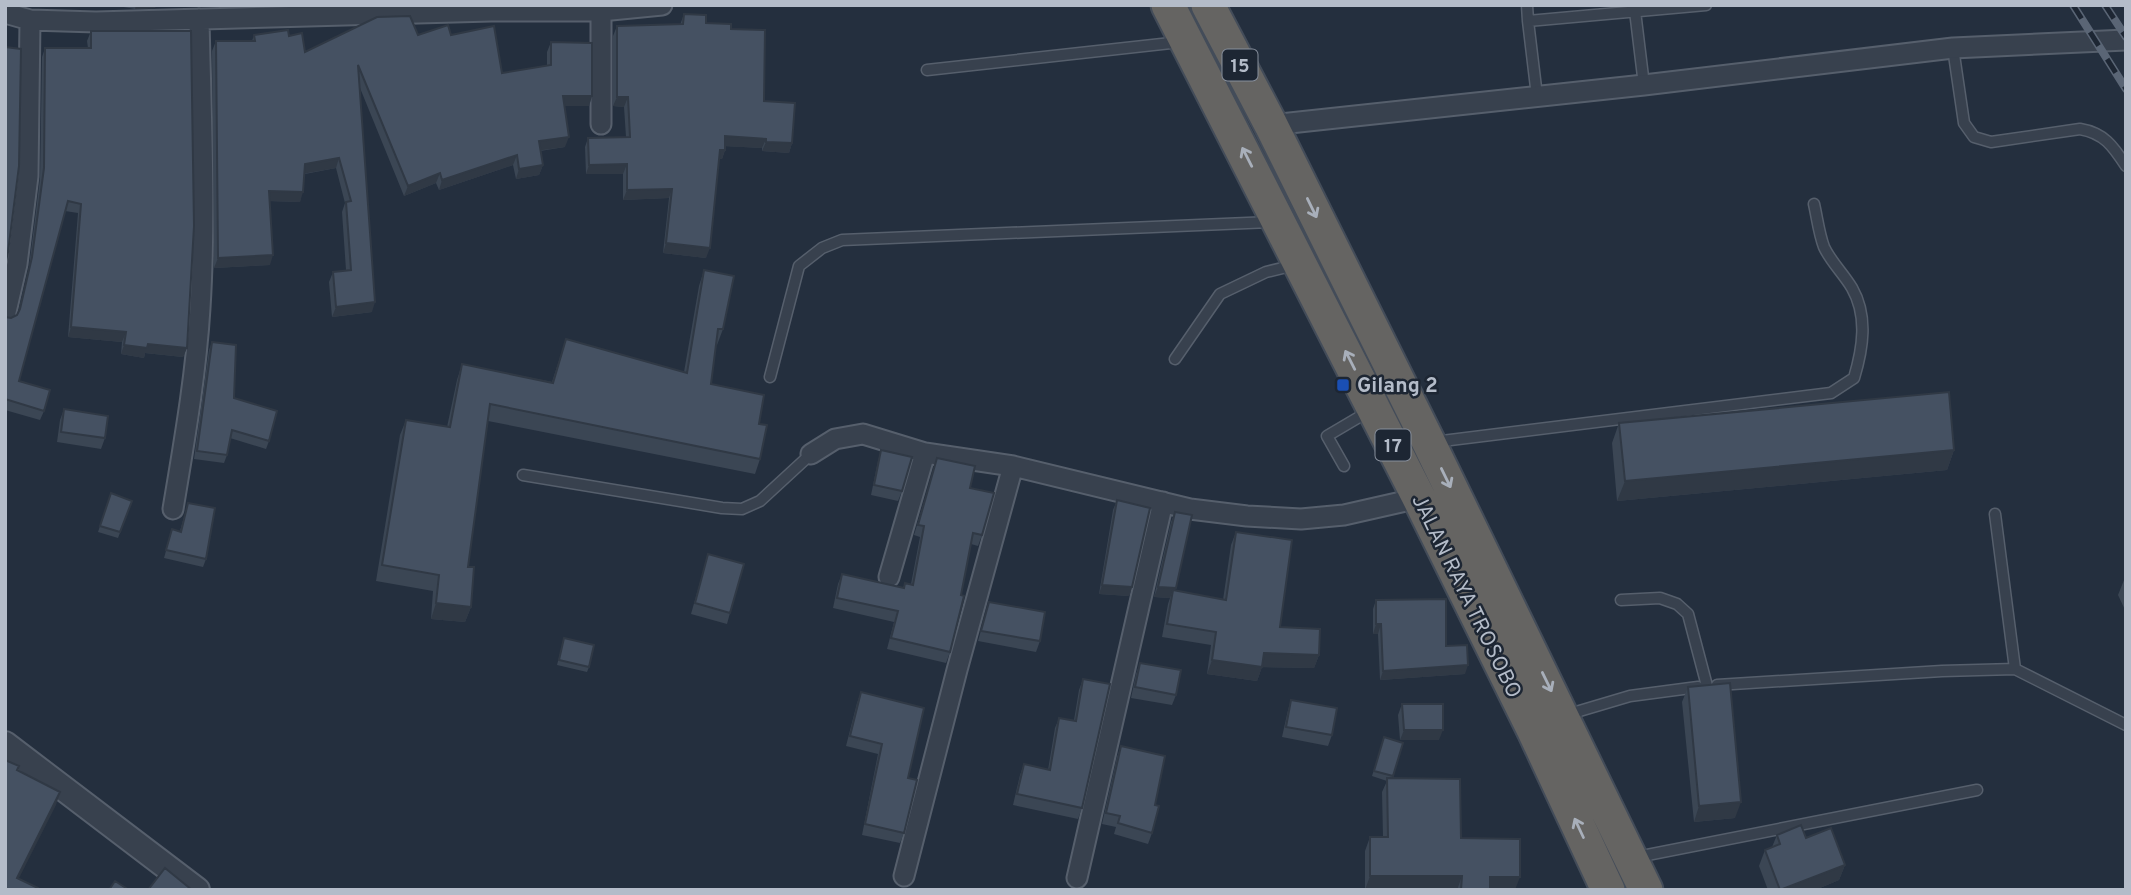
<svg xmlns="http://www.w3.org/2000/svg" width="2131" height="895" font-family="Overpass,sans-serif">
	<rect width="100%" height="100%" fill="#242f3e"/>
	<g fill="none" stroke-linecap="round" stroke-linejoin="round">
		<!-- service casing -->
		<g stroke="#565f6c" stroke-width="13">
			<path id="service" d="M1527,5L1528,21L1706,5
				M1635,11L1644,85
				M1528,21L1537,96
				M1953,48L1964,123L1974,137L1991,142L2080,129C2104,133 2113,146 2126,166
				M927,70L1180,42
				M1175,359L1220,294L1266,272L1295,265
				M770,377L799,266L822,248L842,240L1271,222
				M1434,442L1831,393L1854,378C1863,348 1868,316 1852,288C1843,273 1831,262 1824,247C1819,234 1817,217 1814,204
				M1344,466L1327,436L1371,410
				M523,475L722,508L742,509L760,501L811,454
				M1995,514L2015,669
				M1621,600L1660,598L1677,604L1688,614L1707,686
				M1717,685L1942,671L2015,669L2126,725
				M1566,715L1630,696L1698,687
				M1637,857L1977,790"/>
		</g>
		<!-- minor casing -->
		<g stroke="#565f6c" stroke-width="23">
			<path id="minor" d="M5,13L30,20L96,22L491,11H601L662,5
				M601,124V11
				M1271,125L1644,85L1953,48L2126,40
				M5,316L17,264L28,176L30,20
				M811,454L835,439L863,434L925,453L1013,466L1190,509L1247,516L1301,519L1344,515L1419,498
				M173,509C184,443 196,375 200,308C206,212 201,115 199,19
				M889,577L925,453
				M904,876L957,670L1013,466
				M1077,878L1163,502"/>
		</g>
		<!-- tertiary casing -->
		<g stroke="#565f6c" stroke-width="28">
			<path id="tertiary" d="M5,744L197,890"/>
		</g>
		<!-- trunk casing -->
		<g stroke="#434c59" stroke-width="37">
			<path id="trunk" d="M1168,5L1419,498L1534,731L1608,890
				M1208,5L1271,125L1429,443L1646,890"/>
		</g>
		<!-- service -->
		<use href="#service" stroke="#38414e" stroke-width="10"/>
		<!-- minor -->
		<use href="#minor" stroke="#38414e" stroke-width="19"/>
		<!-- tertiary -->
		<use href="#tertiary" stroke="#38414e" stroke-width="24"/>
		<!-- trunk -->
		<use href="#trunk" stroke="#656462" stroke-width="33"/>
		<!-- rail casing -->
		<g stroke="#5a6575" stroke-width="8">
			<path id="rail" d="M2073,5L2126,89
				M2105,5L2126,37"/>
		</g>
		<!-- rail -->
		<use href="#rail" stroke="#1d2633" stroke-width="5" stroke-dasharray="16" stroke-linecap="butt"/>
	</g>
	<!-- wall -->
	<path fill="#3b4654" d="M112,5H156L155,8L135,9Z
		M684,14L706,23L731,29L764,101L792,143L789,153L762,151V148L725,146V150L722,159H719L706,258L663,253L669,198L623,200V174H586L585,147L588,138L626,137L624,107L613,106V36L617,26L680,25Z
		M91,31L187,348L183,357L145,353L144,358L121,354L122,342L68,337L78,213L65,211L19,381L44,411L40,420L5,410V317L11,318L17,315L18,313L29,267L40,178L42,57L45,48H88L87,41Z
		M254,35L289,36L305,52L418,35H451L502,73L547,65V52L551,42L592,96L589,106H564L565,147L540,151L543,165L539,175L516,179L513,165L439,190L436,183L404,196L360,88L372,312L332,317L329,282L333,272L346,270L342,212L345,203L336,168L305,174L300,202L269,201L270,265L214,268L212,51L216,41H252Z
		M704,270L723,329L717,345H716L711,384L759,424L760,459L755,474L488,421L468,567L471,607L465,622L431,619L433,591L376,581L400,435L406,420L447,427L457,380L462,364L552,382L566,339L684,372L699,286Z
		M212,342L234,398L269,441L266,449L230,438L227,455L224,463L194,459L209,350Z
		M64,409L105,438L101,449L57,442L60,420Z
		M1619,423L1954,450L1947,470L1617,501L1612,443Z
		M881,450L902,491L898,501L871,495L878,461Z
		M937,458L970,488L982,535L978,546L971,544L950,652L946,663L887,649L894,622L833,608L838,584L842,574L903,588L905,583L911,584L920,537L914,535Z
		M111,493L132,501L118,538L98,532Z
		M1117,500L1132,587L1129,596L1099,594L1113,510Z
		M188,503L206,559L203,567L164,558L172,529L180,531Z
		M1175,512V591L1223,600L1231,545L1236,532L1280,627L1319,655L1314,668L1262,667L1257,681L1207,674L1211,645L1162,637L1168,604L1170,598L1154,597L1171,522Z
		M708,554L730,613L727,624L691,614Z
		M2126,575V612L2118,595Z
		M1376,600L1446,646L1465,674L1380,680L1378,634H1373V609Z
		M989,602L1040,641L1036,652L978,641Z
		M564,638L589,667L587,672L557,665Z
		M1140,663L1176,695L1172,705L1131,698L1136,674Z
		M1083,679L1082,808L1078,819L1013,805L1020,775L1024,764L1048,770L1055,728L1059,718L1074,720L1079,690Z
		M1688,687L1735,818L1694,822L1682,702Z
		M861,692L908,778L904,833L900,843L862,835L878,754L846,746L857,703Z
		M1291,700L1332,735L1328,746L1282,737L1288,710Z
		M1402,704L1439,740H1400L1398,715Z
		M1384,737L1403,743L1392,778L1461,838L1515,890H1365V851L1370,837H1383L1382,792L1387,781L1372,776Z
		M1121,746L1155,805L1152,833L1148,844L1114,834L1116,827L1102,824L1117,757Z
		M1777,835L1806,838L1845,865L1839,880L1815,890H1768L1759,866L1765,850L1772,847Z"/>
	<!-- shaded-wall -->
	<path fill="#303945" d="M136,5H156L155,8L135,9Z
		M563,96H592L589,106H559Z
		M617,97H628L624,107L613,106Z
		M725,136L766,139L762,148L722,146Z
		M569,137L565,147L535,151L539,141Z
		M766,142L792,143L789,153L762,151Z
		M720,150H725L722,159H717Z
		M517,155L513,165L439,190L442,180Z
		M339,158L336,168L302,174L305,164Z
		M627,164L623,174H586L589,165Z
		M543,165L539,175L516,179L519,169Z
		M440,173L436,183L404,196L408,186Z
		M672,189L669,198L623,200L627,190Z
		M269,191L303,192L300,202L265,201Z
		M666,243L710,248L706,258L663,253Z
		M273,255L270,265L214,268L218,258Z
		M375,302L372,312L332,317L336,307Z
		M71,327L126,332L122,342L68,337Z
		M148,344L187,348L183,357L145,353L144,358L121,354L124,345Z
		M1954,450L1947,470L1617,501L1625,481Z
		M1102,585L1132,587L1129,596L1099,594Z
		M1158,587L1176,588L1172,598L1173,590L1170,598L1154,597Z
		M436,603L471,607L465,622L431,619Z
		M1376,624H1381L1378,634H1373Z
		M1264,653L1319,655L1314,668L1260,667H1262L1257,681L1207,674L1212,660Z
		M1468,665L1465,674L1380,680L1383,671Z
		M1404,730H1443L1439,740H1400Z
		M60,792L56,805L13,890L17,878Z
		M1741,802L1735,818L1694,822L1699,806Z
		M1845,865L1839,880L1815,890H1780Z
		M1370,876H1462L1457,890H1365Z
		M1490,877H1520L1515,890H1486Z"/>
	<!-- building -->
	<path fill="#455162" stroke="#303945" stroke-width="2" d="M684,14L706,15V23L731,24V29L765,30L764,101L795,103L792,143L766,142V139L725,136V150H720L710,248L666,243L672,189L627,190V164L589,165L588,138L630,137L628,97H617V26L683,24Z
		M410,16L418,35L448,25L451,35L494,26L502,73L551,65V42L592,43V96H563L569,137L539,141L543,165L519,169L517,155L442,180L440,173L408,186L358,65L375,302L336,307L333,272L351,270L346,202L351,201L339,158L305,164L303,192L269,191L273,255L218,258L216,41H255L254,35L288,30L289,36L302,33L305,52L377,17Z
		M91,31H191L194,226L187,348L148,344L147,348L124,345L126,332L71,327L81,204L68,201L19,381L50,390L44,411L5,399V317L11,318L17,315L20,309L32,257L44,168L45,48H91Z
		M5,47L21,49L19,166L8,252L5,266Z
		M704,270L734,276L723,329H718L711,384L764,395L759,424L767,425L760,459L490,404L468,567H474L471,607L436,603L439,575L382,565L406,420L450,427L462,364L553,383L566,339L687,373Z
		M212,342L236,345L234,398L277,411L269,441L232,430L227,455L197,451Z
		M1949,392L1954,450L1625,481L1619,423Z
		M64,409L108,416L105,438L61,432Z
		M881,450L912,457L902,491L874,485Z
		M937,458L975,466L970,488L994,493L982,535L973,533L961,595L964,596L950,652L891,638L898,611L837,598L842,574L904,588L905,583L913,585L924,526L918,525Z
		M111,493L132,501L120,532L100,526Z
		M1117,500L1150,508L1132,587L1102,585Z
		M188,503L215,508L206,559L166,550L172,529L181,532Z
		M1175,512L1192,515L1176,588L1158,587Z
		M1236,532L1292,540L1280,627L1320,629L1319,655L1264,653L1262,667L1212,660L1216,632L1167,624L1173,590L1226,600Z
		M708,554L744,564L730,613L695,603Z
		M1446,599V646L1467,645L1468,665L1383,671L1381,624H1376V600Z
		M989,602L1045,612L1040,641L981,631Z
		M564,638L594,645L589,667L559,660Z
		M1140,663L1181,670L1176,695L1135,687Z
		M1083,679L1110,684L1082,808L1017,794L1024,764L1050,770L1059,718L1076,721Z
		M1730,683L1741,802L1699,806L1688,687Z
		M861,692L924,708L908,778L917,780L904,833L865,824L882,744L850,736Z
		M1291,700L1337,708L1332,735L1286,727Z
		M1402,704H1443V730H1404Z
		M1384,737L1403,743L1393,776L1374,771Z
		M1121,746L1165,756L1155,805L1159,806L1152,833L1118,823L1120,816L1106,813Z
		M5,760L19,766L17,770L60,792L17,878L38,888L37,890H5Z
		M1387,778L1460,779L1461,838L1520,839V877H1490V890H1461L1462,876H1370V837H1388Z
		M1801,825L1806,838L1831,828L1845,865L1780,890L1765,850L1780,844L1777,835Z
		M165,868L192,890H148Z
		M115,881L129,890H109Z"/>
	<!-- one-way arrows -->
	<defs><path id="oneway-shaft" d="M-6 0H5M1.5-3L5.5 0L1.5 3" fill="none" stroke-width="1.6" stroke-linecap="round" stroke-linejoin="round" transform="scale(1.75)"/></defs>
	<g stroke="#a8afba">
		<use href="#oneway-shaft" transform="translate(1247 157) rotate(-117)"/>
		<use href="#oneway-shaft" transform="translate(1312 208) rotate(64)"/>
		<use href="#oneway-shaft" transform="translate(1350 360) rotate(-117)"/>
		<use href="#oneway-shaft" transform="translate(1446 478) rotate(64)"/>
		<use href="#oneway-shaft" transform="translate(1547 682) rotate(64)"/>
		<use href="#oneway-shaft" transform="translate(1579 828) rotate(-115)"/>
	</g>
	<!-- markers -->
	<rect fill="#1a4fb4" stroke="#1d2633" stroke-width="2.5" x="1336" y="378" width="14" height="14" rx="3.5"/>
	<g text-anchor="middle" stroke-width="5" stroke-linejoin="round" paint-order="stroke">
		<!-- shield labels -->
		<g fill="#1d2633" stroke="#878f9c" stroke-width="2">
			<rect x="1222.5" y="49.5" width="35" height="31" rx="5"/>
			<rect x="1375.5" y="429.5" width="35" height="31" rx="5"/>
		</g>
		<g font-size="19" font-weight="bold" fill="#b4bcc9">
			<text x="1240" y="72">15</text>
			<text x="1393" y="452">17</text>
		</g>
		<!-- poi labels -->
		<g font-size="21" font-weight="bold" fill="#b4bcc9" stroke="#1d2633" text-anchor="start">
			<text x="1357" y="392">Gilang 2</text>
		</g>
		<!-- street labels -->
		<g font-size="21" fill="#b4bcc9" stroke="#1d2633">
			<text transform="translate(1467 596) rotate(64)" y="7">JALAN RAYA TROSOBO</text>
		</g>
	</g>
	<!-- border -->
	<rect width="2131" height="895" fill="none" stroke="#b4bcc9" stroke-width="14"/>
</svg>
